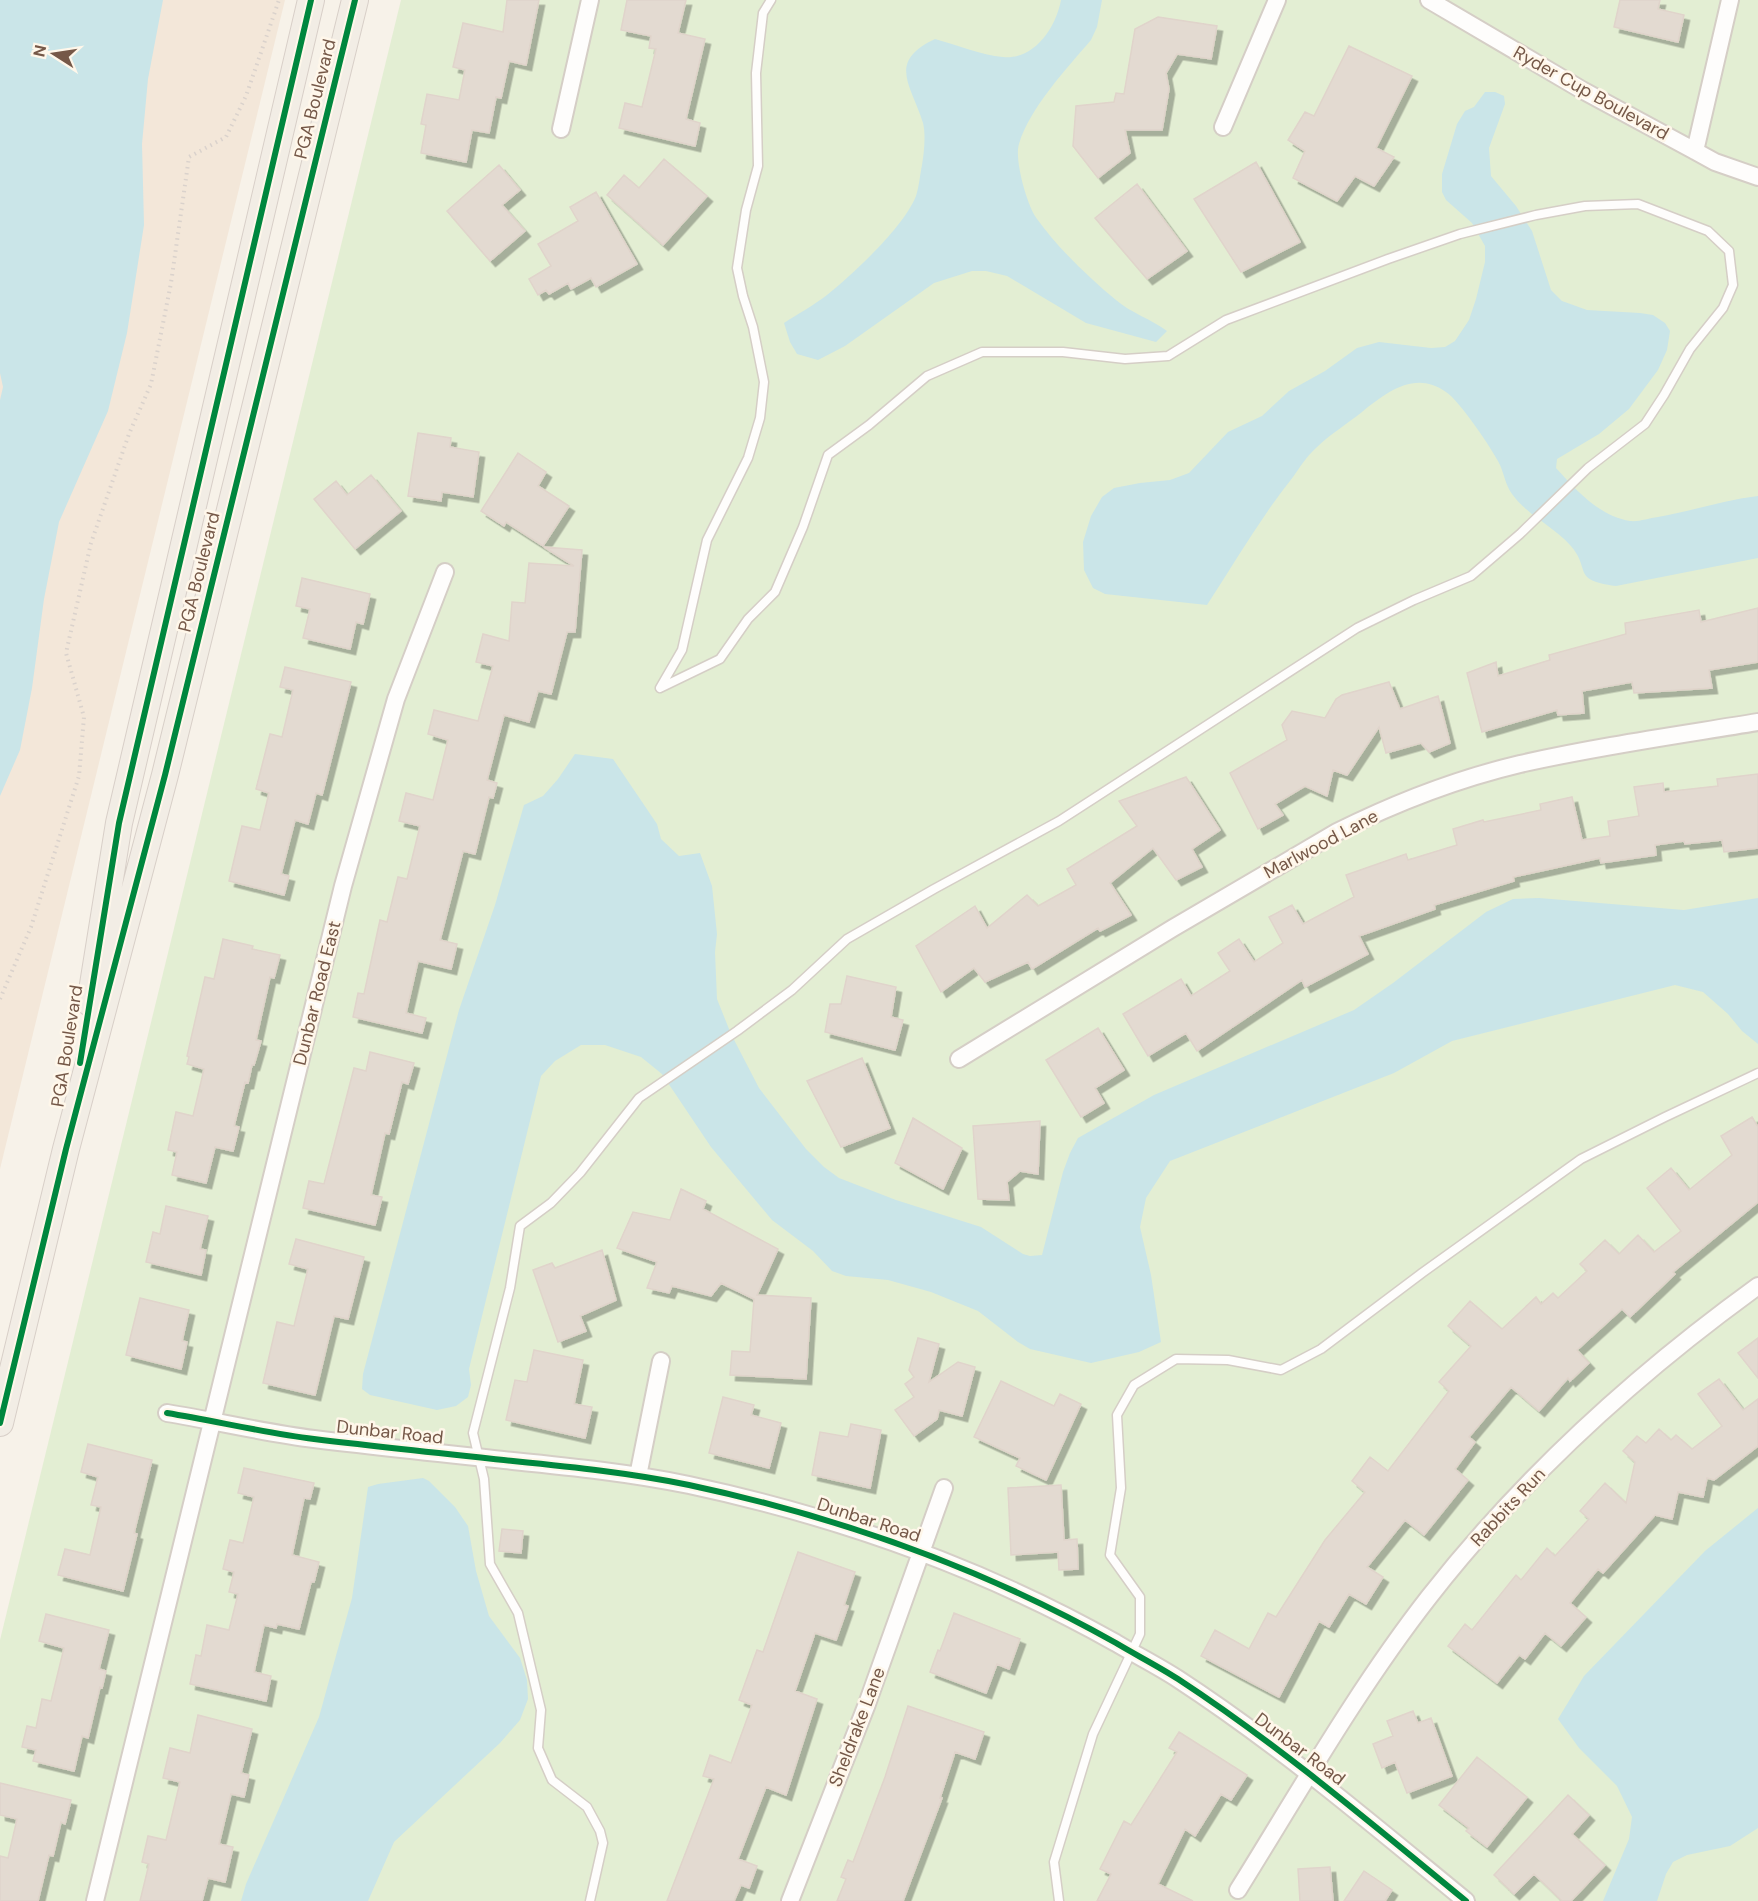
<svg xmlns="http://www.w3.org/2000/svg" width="1758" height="1901" font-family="'DM Sans',sans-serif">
	<defs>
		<filter id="shadow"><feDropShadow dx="5.5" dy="5.5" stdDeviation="0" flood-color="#0004"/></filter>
	</defs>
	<rect width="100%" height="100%" fill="#f7f2e9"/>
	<!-- residential -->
	<path fill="#f3e7d9" d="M0,0H285L0,1169Z"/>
	<!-- green -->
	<path fill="#e3eed3" d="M401,0H1758V1901H0V1640Z"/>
	<!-- water -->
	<path fill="#cae5e8" d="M0,0H163L148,79L142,144L144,225L127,333L108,411L59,522L44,599L32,688L20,750L0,796V400L3,387L0,373Z
		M1061,0H1102L1097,27L1091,40C1067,68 1029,109 1019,144C1014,159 1027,206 1037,219C1058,248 1088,277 1116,300C1131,313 1151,319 1167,331L1156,342L1086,323L1007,276L986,271H972L934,283L845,346L818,360L797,354L790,342L784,323C798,314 814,305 827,295C854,273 903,228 916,196C919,187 920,175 922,165C924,153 926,135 923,123C912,86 886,62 935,39C957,45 981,55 1003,57C1035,60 1056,27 1061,0Z
		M1485,92H1495L1504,96L1505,104L1489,148L1491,176L1516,206L1532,231L1551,290L1562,301L1587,310L1640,313L1653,315L1665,323L1670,331L1667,350L1658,370L1629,409L1599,434L1557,459L1556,468C1576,490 1599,516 1630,521C1639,522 1649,518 1658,517C1692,511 1724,500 1758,496V558L1616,586C1570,580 1592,569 1570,545C1553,526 1527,515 1512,494C1506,486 1504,474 1500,465C1493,450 1459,400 1446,392C1415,370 1387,392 1362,412C1347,424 1329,435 1316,448C1307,456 1300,467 1293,477C1261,517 1235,562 1207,605L1105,594L1093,588L1084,570L1083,542L1091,516L1102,497L1114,488L1140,483L1170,480L1189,473L1228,432L1262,416L1289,391L1325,371L1357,348L1379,342L1431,348L1445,347L1455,341L1469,320L1476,299L1485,262V246L1472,223L1446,200L1442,192V174L1457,124L1465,111L1474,107Z
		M575,754L613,759L657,824L661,839L679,856L700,853L712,886L717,934L715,952L717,999L731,1034L759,1088L806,1149L824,1167L839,1178L896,1200L981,1227L1023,1254L1030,1256L1042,1255L1063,1172L1070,1153L1078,1138L1154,1095L1354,1010L1393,983L1486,912L1513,899L1539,898L1684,910L1758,898V1044L1742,1031L1728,1014L1703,992L1675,985L1452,1041L1394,1073L1170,1161L1146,1198L1140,1227L1151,1275L1161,1342L1139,1352L1091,1363L1030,1349L1018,1342L978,1311L931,1292L888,1280L846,1276L832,1271L813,1251L772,1220L711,1147L662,1074L641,1057L605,1045H581L555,1061L541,1076L469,1369L471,1385L468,1397L456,1406L437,1410L370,1395L362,1389L363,1374L459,1010L495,905L524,805L543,796L558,779Z
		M423,1478L429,1481L455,1507L468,1526L476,1571L489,1616L520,1658L527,1680L528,1699L520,1720L500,1743L394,1842L368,1901H241L246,1884L319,1717L352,1598L368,1487L378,1484Z
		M1758,1508V1828L1730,1846L1687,1855L1673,1862L1666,1874L1657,1901H1603L1629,1839L1632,1817L1617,1786L1579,1748L1558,1719L1584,1676L1705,1551Z"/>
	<!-- building -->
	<path fill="#e3dad1" stroke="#e0d4cb" stroke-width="1.5" filter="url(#shadow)" d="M507,0H539L526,65L509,61L501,98L496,97L489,133L472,130L466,162L421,153L426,125L421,124L427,94L459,100L465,70L453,67L463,23L503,32Z
		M627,0H686L678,33L705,39L686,119L700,123L695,146L619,128L625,103L642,107L656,49L649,48L651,36L621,30Z
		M1620,0H1660L1658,9L1684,15L1678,42L1614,27Z
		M1158,17L1217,26L1211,59L1177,54L1166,73L1169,89L1162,130H1125L1130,153L1098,178L1073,146L1076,106L1114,102L1116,93L1124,94L1135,29Z
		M1349,46L1412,76L1376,148L1394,157L1374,186L1355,176L1337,201L1293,178L1305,151L1288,140L1305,112L1314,116Z
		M664,159L707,196L663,245L607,195L624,175L639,188Z
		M1256,162L1300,242L1241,272L1194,199Z
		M499,165L520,190L502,205L525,231L490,261L447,211Z
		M1137,184L1187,251L1147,279L1095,218Z
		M596,192L637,264L596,287L591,278L571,289L568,283L549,294L546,290L538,295L529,279L551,266L538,244L578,221L570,207Z
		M418,433L451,438L450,447L479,452L473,497L442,492L441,501L408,496Z
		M518,453L546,472L538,486L569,506L543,546L506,522L504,526L481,511Z
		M371,475L401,511L355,549L314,499L336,481L347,495Z
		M544,547L582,550L575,632H567L551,694L538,691L529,722L504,715L487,780L497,783L493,798L489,797L475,854L463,851L440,940L457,944L451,969L418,961L406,1013L426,1018L422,1033L353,1017L358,993L364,994L380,920L387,922L398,877L407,879L420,826L399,821L406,793L433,800L448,740L428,734L434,710L478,721L493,666L476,662L483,634L509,641L512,602L525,603L529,563L574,566Z
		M302,578L370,594L363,624L356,622L350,649L303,638L310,609L296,606Z
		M1758,608V662L1709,670L1712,688L1634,693L1632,682L1582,691L1584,713L1558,715L1557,710L1482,732L1467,673L1496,662L1498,676L1550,660L1549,655L1626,634L1625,623L1699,610L1701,622Z
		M285,667L351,682L322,795L316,793L308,824L295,820L281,874L289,876L284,895L229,881L242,826L260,830L269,793L256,789L270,734L282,737L293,690L280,687Z
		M1389,682L1400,709L1438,696L1450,743L1429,752L1421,743L1386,753L1379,727L1347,775L1333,770L1327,796L1305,786L1275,804L1283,815L1258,829L1230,773L1287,740L1282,725L1292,711L1325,718L1336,699L1342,695Z
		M1758,774V848L1724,852L1722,840L1685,844L1684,841L1655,845L1656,855L1601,863L1600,858L1513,877L1514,881L1434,905L1435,909L1359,936L1368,954L1305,987L1302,980L1197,1051L1186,1033L1148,1056L1123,1014L1181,979L1191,996L1230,971L1218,953L1239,939L1254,962L1283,943L1269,917L1292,905L1303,924L1354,897L1346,875L1406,854L1408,860L1457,845L1453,829L1483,820L1484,822L1541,810L1540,804L1572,797L1582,840L1610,836L1608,821L1639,816L1634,787L1663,783L1664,792L1718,786L1717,779Z
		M1186,777L1220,830L1192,849L1202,867L1176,880L1153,848L1110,883L1131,915L1100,931L1098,928L1032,969L1028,962L985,982L974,968L941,992L916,946L975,906L987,928L1027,895L1038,906L1076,885L1067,869L1137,826L1119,801Z
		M223,939L253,946L252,949L280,955L274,978L270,977L256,1040L261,1041L254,1065H252L248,1083L245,1082L234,1126L239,1127L233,1151L215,1147L206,1183L172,1175L177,1152L168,1150L176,1112L193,1116L204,1069L187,1064L189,1057L187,1056L205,977L214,979Z
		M847,976L896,987L891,1017L903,1020L895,1050L825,1032L830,1004H841Z
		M1098,1028L1124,1070L1095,1088L1104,1103L1081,1117L1046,1060Z
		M370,1052L414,1063L408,1084L402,1082L389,1134L385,1133L371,1195L382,1197L375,1225L303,1208L309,1181L324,1184L354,1068L366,1071Z
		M862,1058L890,1128L841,1147L807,1081Z
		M1752,1117L1758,1127V1202L1673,1272L1675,1274L1630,1317L1622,1309L1577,1350L1589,1363L1570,1381L1568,1378L1539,1411L1511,1387L1469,1437L1475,1442L1455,1469L1468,1480L1424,1535L1405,1520L1367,1567L1383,1577L1366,1604L1349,1594L1329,1627L1319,1621L1279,1697L1201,1656L1215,1630L1249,1649L1268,1613L1276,1617L1325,1540L1365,1492L1352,1481L1370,1457L1388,1471L1449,1391L1439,1382L1471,1346L1448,1326L1470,1301L1502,1329L1536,1297L1541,1304L1553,1293L1558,1298L1587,1271L1580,1264L1605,1240L1619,1254L1638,1235L1654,1252L1681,1231L1647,1188L1671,1168L1689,1190L1732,1155L1721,1136Z
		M913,1118L962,1148L943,1189L895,1163Z
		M1040,1121L1038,1174L1020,1171L1007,1182L1009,1200L978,1199L973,1126Z
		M681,1189L706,1201L703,1209L778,1249L757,1295L811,1298L806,1379L730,1375L732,1351L750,1352L754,1299L721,1283L711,1296L672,1286L669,1293L647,1288L657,1262L617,1248L633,1212L670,1220Z
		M166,1206L208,1216L200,1249L206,1250L201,1275L146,1262L153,1232L160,1234Z
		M296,1239L364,1257L348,1319L334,1316L315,1395L263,1383L277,1322L294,1326L308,1269L289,1264Z
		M602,1250L616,1300L580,1316L586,1331L558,1342L533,1270L552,1263L555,1268Z
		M140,1298L189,1310L182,1341L187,1342L181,1369L126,1355Z
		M918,1338L939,1344L929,1382L958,1362L975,1367L962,1416L939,1410L937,1419L914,1436L895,1410L914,1397L905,1384L914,1377L909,1370Z
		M1758,1338V1378L1738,1353Z
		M534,1350L583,1360L574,1404L592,1407L585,1438L506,1420L515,1380L527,1382Z
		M1719,1379L1743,1410L1758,1399V1446L1714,1480L1707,1478L1703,1497L1678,1492L1672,1519L1655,1515L1603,1573L1598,1569L1570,1603L1586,1617L1561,1646L1545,1633L1525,1659L1519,1655L1497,1683L1448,1646L1465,1624L1472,1630L1516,1575L1521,1580L1547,1548L1555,1556L1589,1519L1580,1511L1605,1483L1626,1503L1635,1462L1623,1451L1637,1436L1646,1443L1659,1429L1671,1440L1676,1435L1692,1449L1722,1426L1698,1394Z
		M1001,1381L1054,1406L1060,1394L1081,1404L1046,1480L1016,1466L1020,1458L974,1437Z
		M723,1397L754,1405L751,1415L781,1423L769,1468L709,1453Z
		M851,1424L881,1430L870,1488L812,1475L820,1432L848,1437Z
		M88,1444L152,1460L134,1533L137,1534L123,1591L58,1575L65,1549L90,1555L101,1507L91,1505L98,1477L81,1472Z
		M244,1468L314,1483L310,1499L304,1498L292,1555L319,1562L314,1582H311L299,1629L277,1624L276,1628L264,1625L254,1672L271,1676L266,1701L190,1684L196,1655L201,1656L207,1625L229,1630L238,1594L229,1592L234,1572L223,1569L230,1540L243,1543L254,1497L238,1493Z
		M1061,1485L1064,1540L1077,1539L1078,1569L1059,1570L1058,1552L1011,1555L1008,1488Z
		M502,1529L523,1531L521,1553L499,1551Z
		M798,1552L855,1572L844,1605L848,1606L836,1640L815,1633L795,1691L817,1699L786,1795L766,1787L738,1859L757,1866L749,1888L741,1885L734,1901H667L714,1779L703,1776L710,1755L731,1763L752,1705L739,1700L757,1650L763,1652Z
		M954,1613L1020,1639L1009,1669L997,1664L986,1693L930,1672L938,1650L940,1651Z
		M46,1614L109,1630L99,1669L106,1671L102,1688L100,1687L88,1738L82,1736L74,1771L33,1761L36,1750L22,1747L27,1726L36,1728L42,1699L51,1701L64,1648L39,1641Z
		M908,1706L984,1732L975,1759L955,1752L940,1798H942L903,1901H837L846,1879L841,1877L848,1860L853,1862L885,1777Z
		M1413,1711L1418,1723L1431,1718L1452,1776L1407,1793L1395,1762L1382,1768L1373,1744L1393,1736L1387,1721Z
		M198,1715L252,1729L241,1773L249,1775L244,1797L231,1794L219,1844L233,1847L225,1882L208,1878L202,1901H140L149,1864L142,1862L148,1836L166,1840L180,1782L163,1778L170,1748L190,1753Z
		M1179,1732L1247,1775L1231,1800L1221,1794L1195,1836L1185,1829L1158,1884L1193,1901H1097L1111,1874L1100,1869L1124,1821L1131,1825L1177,1752L1169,1748Z
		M1477,1757L1527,1797L1487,1847L1466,1831L1469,1828L1439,1805Z
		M0,1783L71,1800L65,1824L61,1822L53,1856L49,1855L38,1901H0V1856L8,1858L17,1819L0,1815Z
		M1568,1795L1589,1815L1572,1834L1605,1865L1571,1901H1562L1534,1874L1514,1894L1494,1875Z
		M1330,1867L1333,1901H1300L1298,1869Z
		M1364,1871L1392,1890L1385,1901H1344Z"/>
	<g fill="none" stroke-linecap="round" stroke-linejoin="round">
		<!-- lane casing -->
		<g stroke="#d5cec6" stroke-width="11">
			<path id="lane" d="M590,1901L603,1843L600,1831L587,1807L552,1780L538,1748L541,1710L518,1613L490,1564L484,1479L473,1433L510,1288L520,1226L551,1203L580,1173L639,1098L737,1031L792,990L847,939L934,889L1059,821L1357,628L1414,600L1471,576L1520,534L1588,468L1645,424L1664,395L1690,349L1723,308L1733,285L1729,251L1708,231L1638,204L1585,206L1536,215L1460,234L1388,259L1226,320L1168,356L1125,359L1063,352H982L927,376L869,425L828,455L803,527L775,592L748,619L720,659L660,688L682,650L707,540L748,458L760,418L764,382L753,327L743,296L737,268L746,210L758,166L756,73L763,13L771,0
				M1059,1901L1054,1862L1093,1734L1140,1634V1597L1110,1555L1121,1488L1117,1415L1134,1385L1176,1359L1228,1360L1281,1370L1321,1349L1422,1273L1581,1159L1665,1117L1758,1073"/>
		</g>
		<!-- street casing -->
		<g stroke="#d5cec6" stroke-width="20">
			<path id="street" d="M1429,0L1582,90L1695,151L1715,162L1758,177
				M1223,127L1277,0
				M561,129L590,0
				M1695,151L1730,0
				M959,1059L1173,928L1337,832C1395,803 1457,779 1520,764C1599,746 1679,735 1758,722
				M167,1413C216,1421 265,1433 314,1439C380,1447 447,1454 513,1461C572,1467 631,1473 689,1485C839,1517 983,1568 1116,1643C1136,1655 1158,1666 1178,1679C1279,1745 1372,1824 1466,1901
				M638,1476L661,1361
				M1238,1890C1299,1792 1358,1688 1429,1597C1522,1478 1635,1375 1758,1286
				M95,1901L343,886L396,699L445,572
				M790,1901L867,1704L944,1488"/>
		</g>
		<!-- primary casing -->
		<g stroke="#d8cfc8" stroke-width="28">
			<path id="primary" d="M90,1003L119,823L311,0
				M0,1423L66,1149L165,775L355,0"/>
		</g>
		<!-- path -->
		<path stroke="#dad2cc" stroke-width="4" stroke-dasharray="1.5 4.5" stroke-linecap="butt" d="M0,999L31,927L79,776L84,717L66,653L91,543L129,434L151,384L171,283L189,157L226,137L246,96L279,0"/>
		<!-- lane -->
		<use href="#lane" stroke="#fefdfc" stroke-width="8"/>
		<!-- street -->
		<use href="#street" stroke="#fefdfc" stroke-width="16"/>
		<!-- primary -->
		<use href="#primary" stroke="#f2ede5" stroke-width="26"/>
		<!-- cycleway casing -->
		<g stroke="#fff7ea" stroke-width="10">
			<path id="cycleway" d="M80,1063L119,823L311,0
				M167,1413C216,1421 265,1433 314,1439C380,1447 447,1454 513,1461C572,1467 631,1473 689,1485C839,1517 983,1568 1116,1643C1136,1655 1158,1666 1178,1679C1279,1745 1372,1824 1466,1901
				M0,1423L66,1149L165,775L355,0"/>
		</g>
		<!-- cycleway -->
		<use href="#cycleway" stroke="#00873e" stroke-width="6"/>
	</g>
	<g text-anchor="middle" stroke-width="5" stroke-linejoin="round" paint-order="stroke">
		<!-- street labels -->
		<g font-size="18" fill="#755848" stroke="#fff7ea">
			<text transform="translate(1591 93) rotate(29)" y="6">Ryder Cup Boulevard</text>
			<text transform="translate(315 99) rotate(-76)" y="6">PGA Boulevard</text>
			<text transform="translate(199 572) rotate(-76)" y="6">PGA Boulevard</text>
			<text transform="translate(1321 844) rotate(-28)" y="6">Marlwood Lane</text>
			<text transform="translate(317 993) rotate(-76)" y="6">Dunbar Road East</text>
			<text transform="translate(67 1046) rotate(-81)" y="6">PGA Boulevard</text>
			<text transform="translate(390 1432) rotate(6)" y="6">Dunbar Road</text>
			<text transform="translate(1508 1507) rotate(-47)" y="6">Rabbits Run</text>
			<text transform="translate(869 1520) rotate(18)" y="6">Dunbar Road</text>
			<text transform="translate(857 1727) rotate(-69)" y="6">Sheldrake Lane</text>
			<text transform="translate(1300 1749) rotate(37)" y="6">Dunbar Road</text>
		</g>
	</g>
	<!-- north arrow -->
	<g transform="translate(54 54) rotate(282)" stroke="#fff7ea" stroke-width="4.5" paint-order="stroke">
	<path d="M0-4.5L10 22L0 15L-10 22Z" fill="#755848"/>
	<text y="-9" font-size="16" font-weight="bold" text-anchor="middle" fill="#755848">N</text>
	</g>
</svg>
